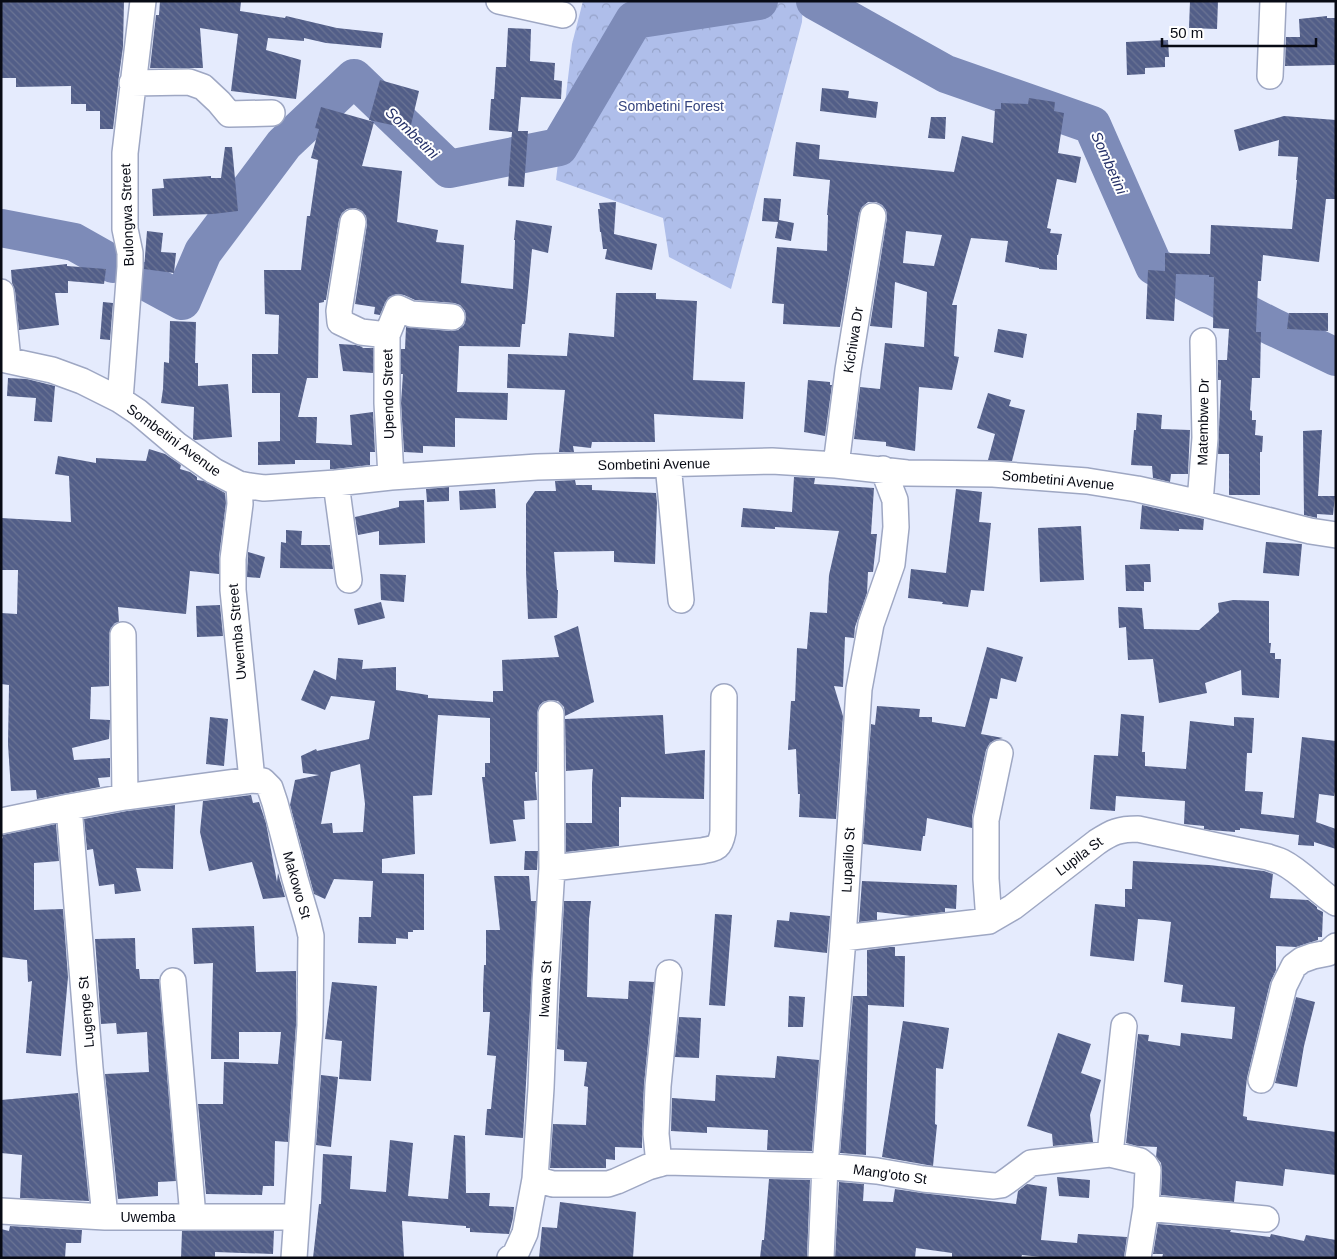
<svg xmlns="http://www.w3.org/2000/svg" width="1337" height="1259" font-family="Helvetica,sans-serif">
	<defs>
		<pattern id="forest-crowns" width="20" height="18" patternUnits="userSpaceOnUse" patternTransform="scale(1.25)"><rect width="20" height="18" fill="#afbeea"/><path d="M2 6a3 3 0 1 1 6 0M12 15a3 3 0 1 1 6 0" fill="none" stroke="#95a2c8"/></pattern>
		<pattern id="building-back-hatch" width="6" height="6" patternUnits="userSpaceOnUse" patternTransform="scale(1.25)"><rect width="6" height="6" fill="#525e88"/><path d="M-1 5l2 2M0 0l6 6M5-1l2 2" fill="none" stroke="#6b7494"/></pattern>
	</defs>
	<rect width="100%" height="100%" fill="#e5ebfd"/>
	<!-- forest -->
	<path fill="url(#forest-crowns)" d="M583,1H803L802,22L731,289L669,257L663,218L556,180L572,44Z"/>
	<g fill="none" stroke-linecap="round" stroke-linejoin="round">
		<!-- river -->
		<path stroke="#7d8bb8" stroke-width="38" d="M815,1L946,74L1092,125L1154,266L1273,327L1336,357
			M1,228L74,242L113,264
			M145,281L182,301L203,252L284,144L354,78L449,169L559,147L634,20L759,1"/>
	</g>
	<!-- building -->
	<path fill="url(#building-back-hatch)" fill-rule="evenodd" d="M1,1H124L123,47L118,83V86L113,129H100V111H86V104H71V86L16,87V78H1Z
		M160,1H241L240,11L285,18L286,16L337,28L383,33L381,48L326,43L304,38V41L268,38L266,50L301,60L296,99L231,91L238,34L200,28L203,68H150L156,15H159Z
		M1190,1H1218L1217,29L1189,28Z
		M1327,16V18H1336V65L1285,66L1286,37H1300L1299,19Z
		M508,28L531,29L530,61L555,63L554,80L562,81L561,99L521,97L518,131H528L524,187L508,186L512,132L489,130L491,99H494L496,67H506Z
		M1168,40L1169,57H1165V67L1145,68V74L1127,75L1126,42Z
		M380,80L419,91L410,129L369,120Z
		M822,88L849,91L848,98L878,102L876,118L820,111Z
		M1029,98L1055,102L1054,111L1064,113L1058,153L1081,157L1076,183L1057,179L1047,228L1051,229L1050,233L1062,234L1058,255H1057V270L1039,269V268L1005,262L1008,241L971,238L952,305H957L954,356L959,357L952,390L919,387L915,451L886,446V442L854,439L860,387L880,389L885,343L924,347L927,292L895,282L892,328L870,326L887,218L886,210L882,205L876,202H868L862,207L859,214L840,327L783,324L784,304L772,303L777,247L827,251L828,215H827L830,180L793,176L796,142L820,145L819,159L954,172L962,136L993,143L995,109H1001V103L1028,104ZM906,231L942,235L934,266L903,263Z
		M321,107L374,122L362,166L402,171L397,222L438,230L436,242L464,245L461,283L513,289L515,240H514L516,220L552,226L548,253L532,249L525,324H522L520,347L459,346L457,392L508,393L507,420L455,418V447L423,446V453L404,452L401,403L403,374H401V349H405L406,327L451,331L458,330L464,325L466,318L465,311L460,305L454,303L415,300L404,295L397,294L389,297L385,303L380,315L374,314L375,307L355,304L367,224L366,216L362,211L355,208L347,209L342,213L339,220L326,300H324V302L319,303L318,378H307L298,417H317L316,443L352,445L350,415L373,412L375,452H370V465L335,469H330V460H295V464L258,465V442L280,441V393H252V354H278L279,315L265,314L264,270H301L307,216H310L318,160L311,158L319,129L315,128Z
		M1284,116L1336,120V199H1326L1319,262L1263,255L1261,281H1258L1256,332H1261L1260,378H1252L1250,410L1252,411V420H1256L1255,435L1263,436L1262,452H1260V495H1229V454H1218L1221,380H1218V360H1227L1229,329L1213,328L1214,277H1209V275L1176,274L1174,321L1146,319L1148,270L1165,271V253L1210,254L1211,225L1292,229L1297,180H1296L1298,157L1278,156L1279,140L1239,151L1234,130Z
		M931,117H946L945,139L928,138Z
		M225,147H232L238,211L213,214L153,216L152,189L164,188L163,179L211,176V178H221Z
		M764,198L781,199L779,220L794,223L791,241L775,238L778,222L762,221Z
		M616,202L614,234L657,244L652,270L605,259L607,249H603L601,232H600L598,209H600L599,203Z
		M147,231L163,233L161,252L176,253L174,273L144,269Z
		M67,264V266L106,269L104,284L68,281V293H55L59,325L19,330L15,291L12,283L11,270Z
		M616,293H656V299L697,301L693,380L745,382L743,419L654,414L655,442H592L591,448L573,446L574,452H559L565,390L507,388L508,354L567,356L569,333L614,337Z
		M103,302L113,303L110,340L100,339Z
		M1289,313H1328V331L1287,329Z
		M170,321L196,322L195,363H198V386L228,384L232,437L195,440L193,439L194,407L161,403L163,389L164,362L169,363Z
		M998,329L1027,334L1023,358L994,352Z
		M339,344L356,345L363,347L362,348H373V373L343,371Z
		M8,378L27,379L55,386L52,422L34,421L36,398L7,396Z
		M808,380L830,382V385H832L825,436L804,432Z
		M988,393L1011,400L1009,406L1025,410L1012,461L988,460L995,434L977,428Z
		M1137,413L1162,415L1161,429L1190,430L1188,474H1171L1170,482L1153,478L1152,466L1131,465L1134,430H1136Z
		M1322,430L1318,496H1335L1333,515L1317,514V518L1304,515L1303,431Z
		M149,449L165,454L181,465L180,469L190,472L197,477V480L204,481L225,493L226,503L219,557V574L190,571L186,614L118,607L119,622L115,623L111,628L109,635V686L91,687L90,719L110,720L109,739L72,748L74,760L110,758V777L98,778L100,787L37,799L36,790L11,791L8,744L9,685L1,684V613L17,614L18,570H1V518L71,522L69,476L55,474L58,456L96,463V458L146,461Z
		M794,477L815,478L814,484L874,488L871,534H877L873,572H868L867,593L855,627L854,638L845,637L843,687L834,686L843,716L836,819L799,817L800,794H798L796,749L788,750L791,701H795L797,648L807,649L810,612L827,613L829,575L839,531L775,527V529L741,527L743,508L792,512Z
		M575,480L576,485H592V490L656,493L657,503L655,564L614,562V551L554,552L557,590H558L557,618L528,619L526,571V504L535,491H556L555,481Z
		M449,487V501L427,502L426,489Z
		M495,489L496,508L460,510L459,491Z
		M956,489L982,492L979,522L991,523L984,591L971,590L968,607L942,604L943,602L908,598L911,569L946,573Z
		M424,500L425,543L379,545V531L358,535L355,517L399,507V501Z
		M1142,505L1204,519L1203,530L1179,529V531L1140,529Z
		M1081,526L1084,580L1040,582L1038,528Z
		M286,530L302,531L301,545H330L333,569L280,568L281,542L286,543Z
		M1266,542L1302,544L1299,576L1263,573Z
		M248,552L265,557L260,578L247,577Z
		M1150,564L1151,582H1144V591H1126L1125,565Z
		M380,574L406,575L404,602L381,600Z
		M1233,600L1269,601V643H1271L1270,653H1275V659H1281L1279,698L1242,695L1241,670L1205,683L1207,693L1159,703L1153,659L1128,660L1126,627L1119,628L1118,607L1142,608L1144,629L1199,630L1219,612L1218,603Z
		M381,602L385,618L358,625L354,609Z
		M220,605L223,636L197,637L196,606Z
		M578,626L594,702L565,716L564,707L558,701L550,700L543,702L539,706L537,714V772H535L537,800L524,801L525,819L513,820L516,841L490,844L482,777H485V763H490V718L438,715L432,795L413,796L415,854L382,859V873L424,874V930H413V932H408V939L396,938V944L358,943L359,917H371L373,881L334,879L325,899L314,894L290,805L295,780L319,775L303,773L301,756L316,749L317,751L369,739L375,701L331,696L325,710L301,700L314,670L336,680L338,658L363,660L362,669L396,667V690L428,695V698L493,702V691H503L502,660L559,657L554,636ZM360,764L365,804L363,832L333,833L332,823L321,824L331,772Z
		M987,647L1023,657L1016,682L1001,678L997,699L990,698L981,734L1003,738L995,740L990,743L986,750L972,817V828L927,818L925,836H923L921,851L863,844L871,724L875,725L877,706L920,709L919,717H932V722L965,727Z
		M1121,714L1144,716L1142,752H1145V766L1186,769L1190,721L1234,726V717L1254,718L1252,753H1247L1245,791L1263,792L1261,814L1294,818L1302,737L1336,741V787L1334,796L1319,794L1316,822L1336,829V849L1314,842V846L1298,845L1299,835L1240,828V830H1235V832L1210,830L1204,829V826L1184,824L1185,801L1116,796L1115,811L1090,809L1094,755L1118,756Z
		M663,715L665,754L705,750L704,799L621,797V807H619V846L566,852V823H592V783L593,769L566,771L565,719Z
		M210,717L228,719L224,766L206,764Z
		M251,795L253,803L259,802L266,823L277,882L278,873L285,897L263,899L252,862L209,871L200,832L203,801Z
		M175,805L173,869L136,868L141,891L115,894L114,884L99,886L93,849L87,850L84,819L127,811Z
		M56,824L59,861L34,863V910L63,909L68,977L61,1056L26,1053L32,981L28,982L27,960L1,957V839L3,838L2,835Z
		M525,851H538L537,870H524Z
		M1133,861L1209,865L1264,871L1273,874L1270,898L1308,900L1317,907V909L1323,912L1322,937H1318V940L1296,947L1276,946V970L1270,983L1247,1078L1243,1116L1247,1117V1120L1336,1132V1175L1285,1169L1283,1186L1236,1181L1234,1202L1161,1195L1162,1171L1161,1163L1156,1157L1157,1147L1137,1146L1126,1143L1138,1034L1149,1035L1148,1041L1180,1046L1181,1033L1232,1039L1235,1007L1181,1002L1183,985L1164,982L1171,922L1155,920L1138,919L1134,961L1090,956L1095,904L1125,907V889H1132Z
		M494,876H529L531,901H536L523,1138L485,1135L487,1109H491L496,1056L487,1055L490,1012H483V990L484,965H486V930H500Z
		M862,881L957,885L956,909L945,908V912L912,916L877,912V920L859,922Z
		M564,901H591L589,919L587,997L628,999L629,981L654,982L644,1085L642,1133V1148L615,1147V1160L606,1159V1168H550L553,1124L586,1125L588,1087L584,1086L587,1062L564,1061V1050L557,1049Z
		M790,912L830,916L827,953L774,947L777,920L789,921Z
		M715,914L732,915L725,1006L709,1005Z
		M254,926L256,972L296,971V1025L288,1142L275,1141L274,1186H263L262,1195L206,1194L198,1104H223L224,1062L278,1064L281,1032H239V1059H211L213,963L194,964L192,928Z
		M135,938L136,969H139L140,979H159L176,1181L158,1182V1196L118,1199L105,1074L149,1072L147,1032L117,1034L116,1023L101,1024L95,939Z
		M890,947H895V956H905L904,1007L868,1005L866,1155L840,1153L853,996H867V950Z
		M332,982L377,986L371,1081L339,1079L342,1041L325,1039Z
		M789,996L805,997L803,1027H788Z
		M1296,997L1315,1002L1304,1046L1297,1087L1275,1083Z
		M679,1017L701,1018L699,1058L675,1057Z
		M903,1021L949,1028L943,1069L936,1068L935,1124L937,1125L933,1166L882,1157Z
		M1058,1033L1091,1044L1081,1073L1101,1080L1090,1115L1093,1142L1053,1146L1052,1134L1027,1126Z
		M777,1056L819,1060L812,1151L767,1150L768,1130L707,1127V1133L671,1131L672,1098L715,1101L716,1075L775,1078Z
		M321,1075L338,1077L331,1147L316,1145Z
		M78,1093L89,1201L20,1198L22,1155L1,1153V1100Z
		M454,1135L465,1136L466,1193H490L489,1206L514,1207L513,1218L509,1234L470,1232V1228H466V1226L402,1221L404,1258H313L319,1204H321L323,1154L352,1156L350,1189L386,1192L390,1140L413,1143L408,1196L448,1199Z
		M1057,1177L1090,1180L1089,1198L1059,1196Z
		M769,1179L810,1180L807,1258H760L762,1240H764Z
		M839,1182L864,1184L863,1201L893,1202L895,1189L922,1193L1016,1204L1018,1191L1027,1184L1047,1187L1041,1240L1077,1243L1078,1234L1127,1237L1124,1258H1050L1022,1255L1021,1258H952V1253L916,1248L915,1258H835Z
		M560,1202L636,1212L633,1258H539L542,1227L557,1228Z
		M1158,1224L1231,1230L1230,1232L1270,1237L1271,1234L1304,1241L1306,1235L1336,1240V1258H1162L1163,1254H1153Z
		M10,1226L82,1230L81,1243H66L65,1258L1,1257V1229L9,1231Z
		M182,1231H274L273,1254L215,1252V1258H181Z"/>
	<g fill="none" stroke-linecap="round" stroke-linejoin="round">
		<!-- street casing -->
		<g stroke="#9ea7c3" stroke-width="28">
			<path id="street" d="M499,1L563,15
				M1270,76L1273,1
				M132,83L189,82L203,87L219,102L229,114L272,113
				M353,222L339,311L340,322L361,332L387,335
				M1,292L8,360
				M1,359L52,370L82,381L120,400L138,412L177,445L214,471L239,484L249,486L264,488L336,483L391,477L537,467L772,461L836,465L907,473L993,474L1087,481L1137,489L1200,503L1310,531L1336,535
				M120,400L130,267V253L125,229V153L143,1
				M668,464L681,600
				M836,465L848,370L873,216
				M391,477L387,403V335L398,308L411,314L452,317
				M336,483L349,580
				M239,484L240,504L233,559V590L252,780
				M1200,503L1205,438L1203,341
				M123,635L125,797
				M1000,753L986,820V879L989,921L1013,907L1097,842C1112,832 1119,829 1138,829L1268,857C1273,859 1278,860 1282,862C1302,872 1317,891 1336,903
				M69,807L90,1068L105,1217
				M1,821L69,807L125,797L252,780L263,781L270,788L275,803L295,879L308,923L311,936L310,1026L294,1258
				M552,868L701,851C717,848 720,848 723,832L724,697
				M843,938L989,921
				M173,981L193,1217
				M1261,1080L1284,986L1294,966L1302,960L1313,956L1328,953L1336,946
				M1110,1154L1124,1026
				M659,1164L656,1134L658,1086L669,973
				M535,1179L553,1184H608L617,1181L648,1167L666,1162L825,1166L877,1171L923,1179L994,1186L1001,1185L1007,1181L1031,1163L1110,1154L1140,1161L1145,1165L1148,1170L1146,1208L1138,1258
				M1146,1208L1266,1219
				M1,1211L105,1217H296
				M510,1258L515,1255L525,1233L535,1179L541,1088L545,983L552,868L551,714
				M821,1258L825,1166L843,938L859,689L871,624L892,564L896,527L895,500L883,469"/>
		</g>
		<!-- street -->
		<use href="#street" stroke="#fff" stroke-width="25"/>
	</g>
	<g text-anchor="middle" stroke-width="4" stroke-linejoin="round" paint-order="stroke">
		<!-- park labels -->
		<g font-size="14" fill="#35447e" stroke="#fff">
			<text x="671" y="111">Sombetini Forest</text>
		</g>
		<!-- street labels -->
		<g font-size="14" fill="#080b15" stroke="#fff">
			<text transform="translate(127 215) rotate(-92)" y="5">Bulongwa Street</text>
			<text transform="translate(853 340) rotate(-81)" y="5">Kichiwa Dr</text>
			<text transform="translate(388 394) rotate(-91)" y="5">Upendo Street</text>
			<text transform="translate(1203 422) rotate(-89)" y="5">Matembwe Dr</text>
			<text transform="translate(174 440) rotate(36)" y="5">Sombetini Avenue</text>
			<text transform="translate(654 464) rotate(-1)" y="5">Sombetini Avenue</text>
			<text transform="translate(1058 480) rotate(5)" y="5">Sombetini Avenue</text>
			<text transform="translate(237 632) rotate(-95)" y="5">Uwemba Street</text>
			<text transform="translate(1079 856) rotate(-37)" y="5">Lupila St</text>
			<text transform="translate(848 860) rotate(-87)" y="5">Lupalilo St</text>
			<text transform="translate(297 885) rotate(74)" y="5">Makowo St</text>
			<text transform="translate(545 989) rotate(-87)" y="5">Iwawa St</text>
			<text transform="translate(86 1012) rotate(-95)" y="5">Lugenge St</text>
			<text transform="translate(890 1174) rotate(8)" y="5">Mang'oto St</text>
			<text x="148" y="1222">Uwemba</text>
		</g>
		<!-- water labels -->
		<g font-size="15" font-style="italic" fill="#243068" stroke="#fff">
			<text transform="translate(412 133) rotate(44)" y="5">Sombetini</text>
			<text transform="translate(1109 163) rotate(66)" y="5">Sombetini</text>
		</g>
	</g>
	<!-- border -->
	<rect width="1337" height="1259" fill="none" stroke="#080b15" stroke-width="5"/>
	<!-- scale -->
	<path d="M1162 38v8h154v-8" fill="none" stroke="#080b15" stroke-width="2.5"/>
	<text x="1170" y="38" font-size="15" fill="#080b15" stroke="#ffffff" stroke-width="4" paint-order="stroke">50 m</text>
</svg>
